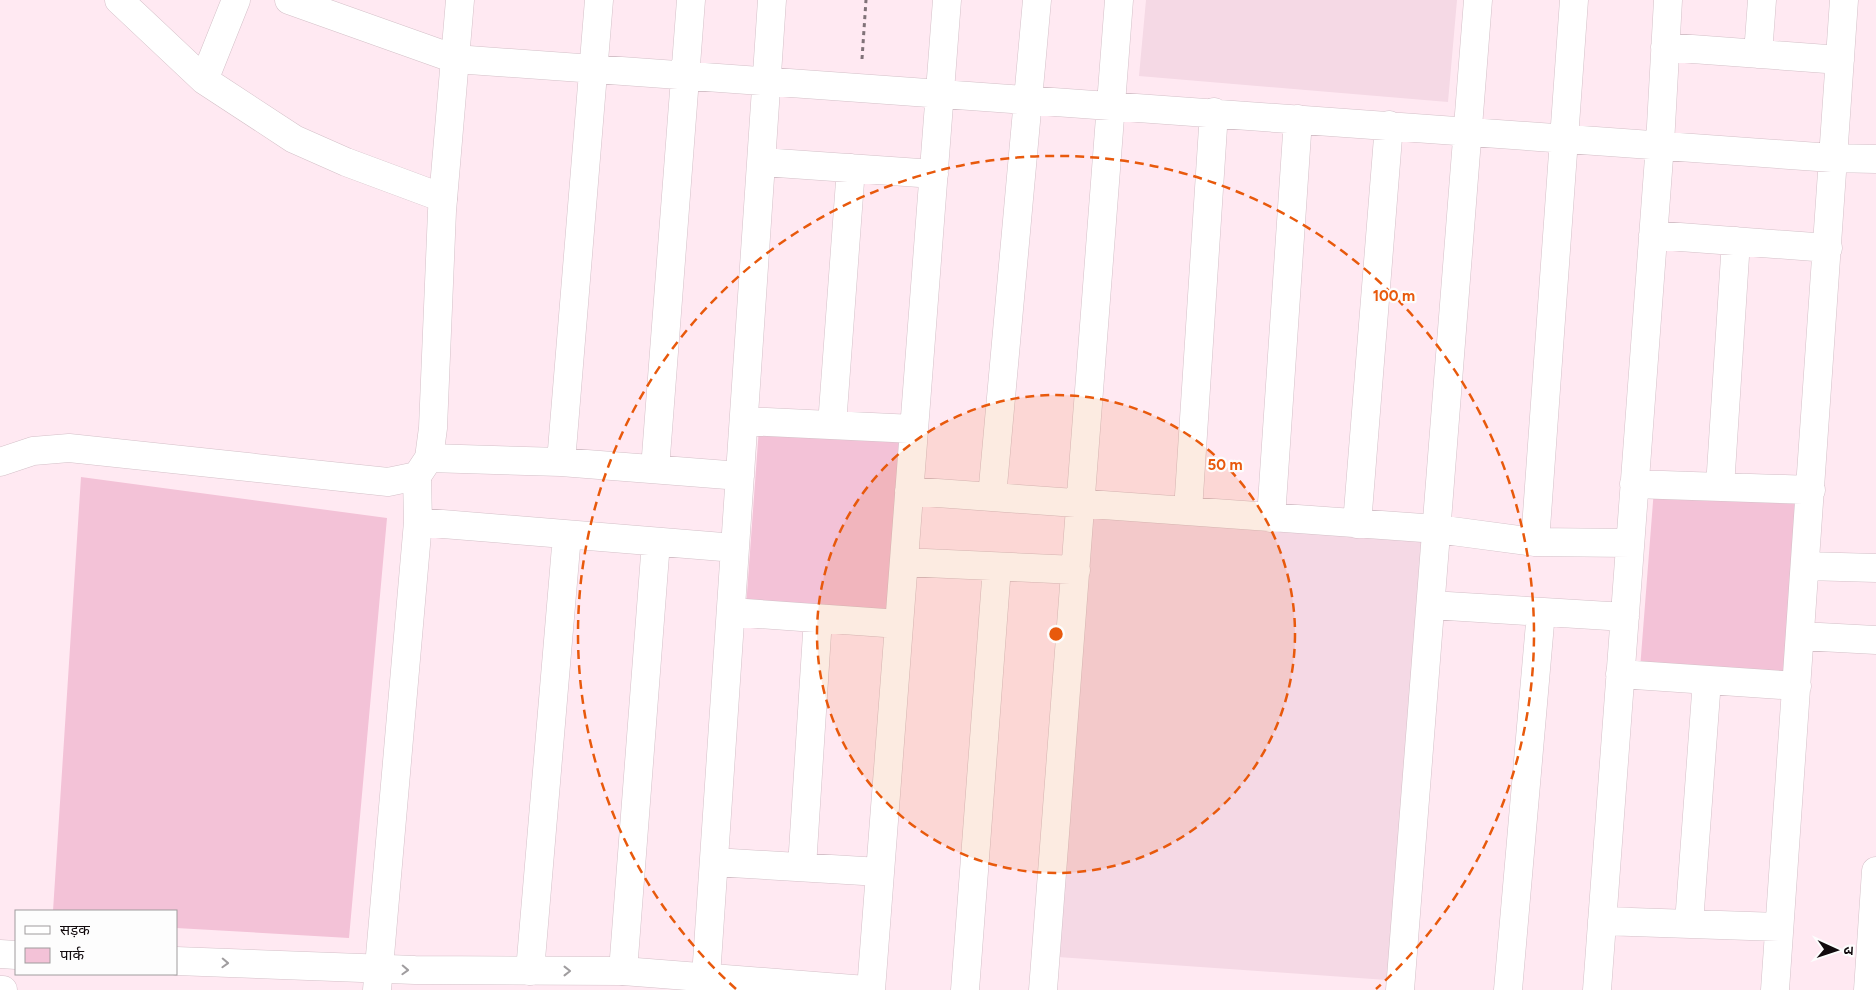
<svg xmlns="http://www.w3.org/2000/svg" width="1876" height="990" font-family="Figtree,'Noto Sans Devanagari',sans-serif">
	<rect width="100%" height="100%" fill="#ffe9f2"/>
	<!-- built -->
	<path fill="#f5d9e5" d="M1146,0H1457L1448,102L1139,76Z
		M1087,511L1425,536L1387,980L1058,957Z"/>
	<!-- green -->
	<path fill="#f3c2d7" d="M759,428L906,438L893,618L746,607Z
		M81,477L387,518L349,938L176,928V911H53Z
		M1654,489L1801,500L1787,680L1640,669Z"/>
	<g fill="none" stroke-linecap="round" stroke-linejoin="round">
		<!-- minor casing -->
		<g stroke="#d4c0c8" stroke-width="29">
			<path id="minor" d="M119,0L204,80L294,139L346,162L443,198
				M289,0L455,59L1832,158L1876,159
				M1665,47L1840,60
				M1758,54L1762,0
				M204,80L236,0
				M762,162L934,174
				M1653,235L1828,248
				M744,421L914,429
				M832,425L851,168
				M429,458L561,462L740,476
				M561,462L599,0
				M655,469L691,0
				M1634,484L1811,490
				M1720,487L1736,241
				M909,491L1437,529L1535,542L1630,543
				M992,497L1037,0
				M1188,511L1214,112
				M1271,518L1298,119
				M418,522L735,548
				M1357,524L1389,125
				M1535,542L1574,0
				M904,562L1076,570
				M1806,566L1876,568
				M1431,605L1625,617
				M731,612L899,624
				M1801,636L1876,640
				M1620,674L1797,686
				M714,862L880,872
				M802,867L818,618
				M1602,921L1779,927
				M1689,923L1707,680
				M530,971L567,535
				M623,971L656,542
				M706,977L772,0
				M377,990L418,522L417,476
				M871,990L947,0
				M965,990L997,567
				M1043,990L1119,0
				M1400,990L1478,0
				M1508,990L1541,612
				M1597,990L1660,144L1668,0
				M1775,990L1844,0
				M1868,990L1876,871"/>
		</g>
		<!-- tertiary casing -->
		<g stroke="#d4c0c8" stroke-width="29">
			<path id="tertiary" d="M0,462L33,451L69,448L388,482L417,476L429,458L433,428L442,211L460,0
				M0,954L16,955
				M176,961L415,970L623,971L866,990
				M0,990H3"/>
		</g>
		<!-- path -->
		<path stroke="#807278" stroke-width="3" stroke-dasharray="4 4" stroke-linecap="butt" d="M862,59L866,0"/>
		<!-- minor -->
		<use href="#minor" stroke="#fff" stroke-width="28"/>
		<!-- tertiary -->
		<use href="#tertiary" stroke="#fff" stroke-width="28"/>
	</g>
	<!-- one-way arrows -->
	<defs><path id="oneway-chevron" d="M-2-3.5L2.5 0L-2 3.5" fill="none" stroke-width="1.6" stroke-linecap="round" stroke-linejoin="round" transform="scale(1.25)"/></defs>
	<g stroke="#a09d9f">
		<use href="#oneway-chevron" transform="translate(225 963) rotate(2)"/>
		<use href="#oneway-chevron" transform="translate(405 970) rotate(2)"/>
		<use href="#oneway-chevron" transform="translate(567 971)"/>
	</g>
	<!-- distance rings -->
	<circle cx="1056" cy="634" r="239" fill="#e8590c" fill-opacity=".12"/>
	<g fill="none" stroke="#e8590c" stroke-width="2.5" stroke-dasharray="9 6">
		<circle cx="1056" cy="634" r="239"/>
		<path d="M736 989A478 478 0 1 1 1376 989"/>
	</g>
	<circle cx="1056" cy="634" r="8" fill="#e8590c" stroke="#fdfdfd" stroke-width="2.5"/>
	<g font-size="15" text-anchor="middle" font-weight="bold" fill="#e8590c" stroke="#fdfdfd" stroke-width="4.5" stroke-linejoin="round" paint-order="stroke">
		<text x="1394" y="301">100 m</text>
		<text x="1225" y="470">50 m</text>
	</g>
	<!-- legend -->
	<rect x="15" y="910" width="162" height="65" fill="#fdfdfd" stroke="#9f9c9d"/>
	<rect x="25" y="926" width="25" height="8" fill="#ffffff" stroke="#9f9c9d"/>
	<text x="60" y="935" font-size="15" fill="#120b0e">सड़क</text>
	<rect x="25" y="948" width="25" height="15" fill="#f3c2d7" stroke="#9f9c9d"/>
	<text x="60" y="960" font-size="15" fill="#120b0e">पार्क</text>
	<!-- north arrow -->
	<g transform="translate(1836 950) rotate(93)" stroke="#fdfdfd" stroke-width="4" paint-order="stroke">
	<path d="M0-4L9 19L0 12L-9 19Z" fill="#120b0e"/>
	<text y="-8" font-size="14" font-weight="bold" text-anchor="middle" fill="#120b0e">उ</text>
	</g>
</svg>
